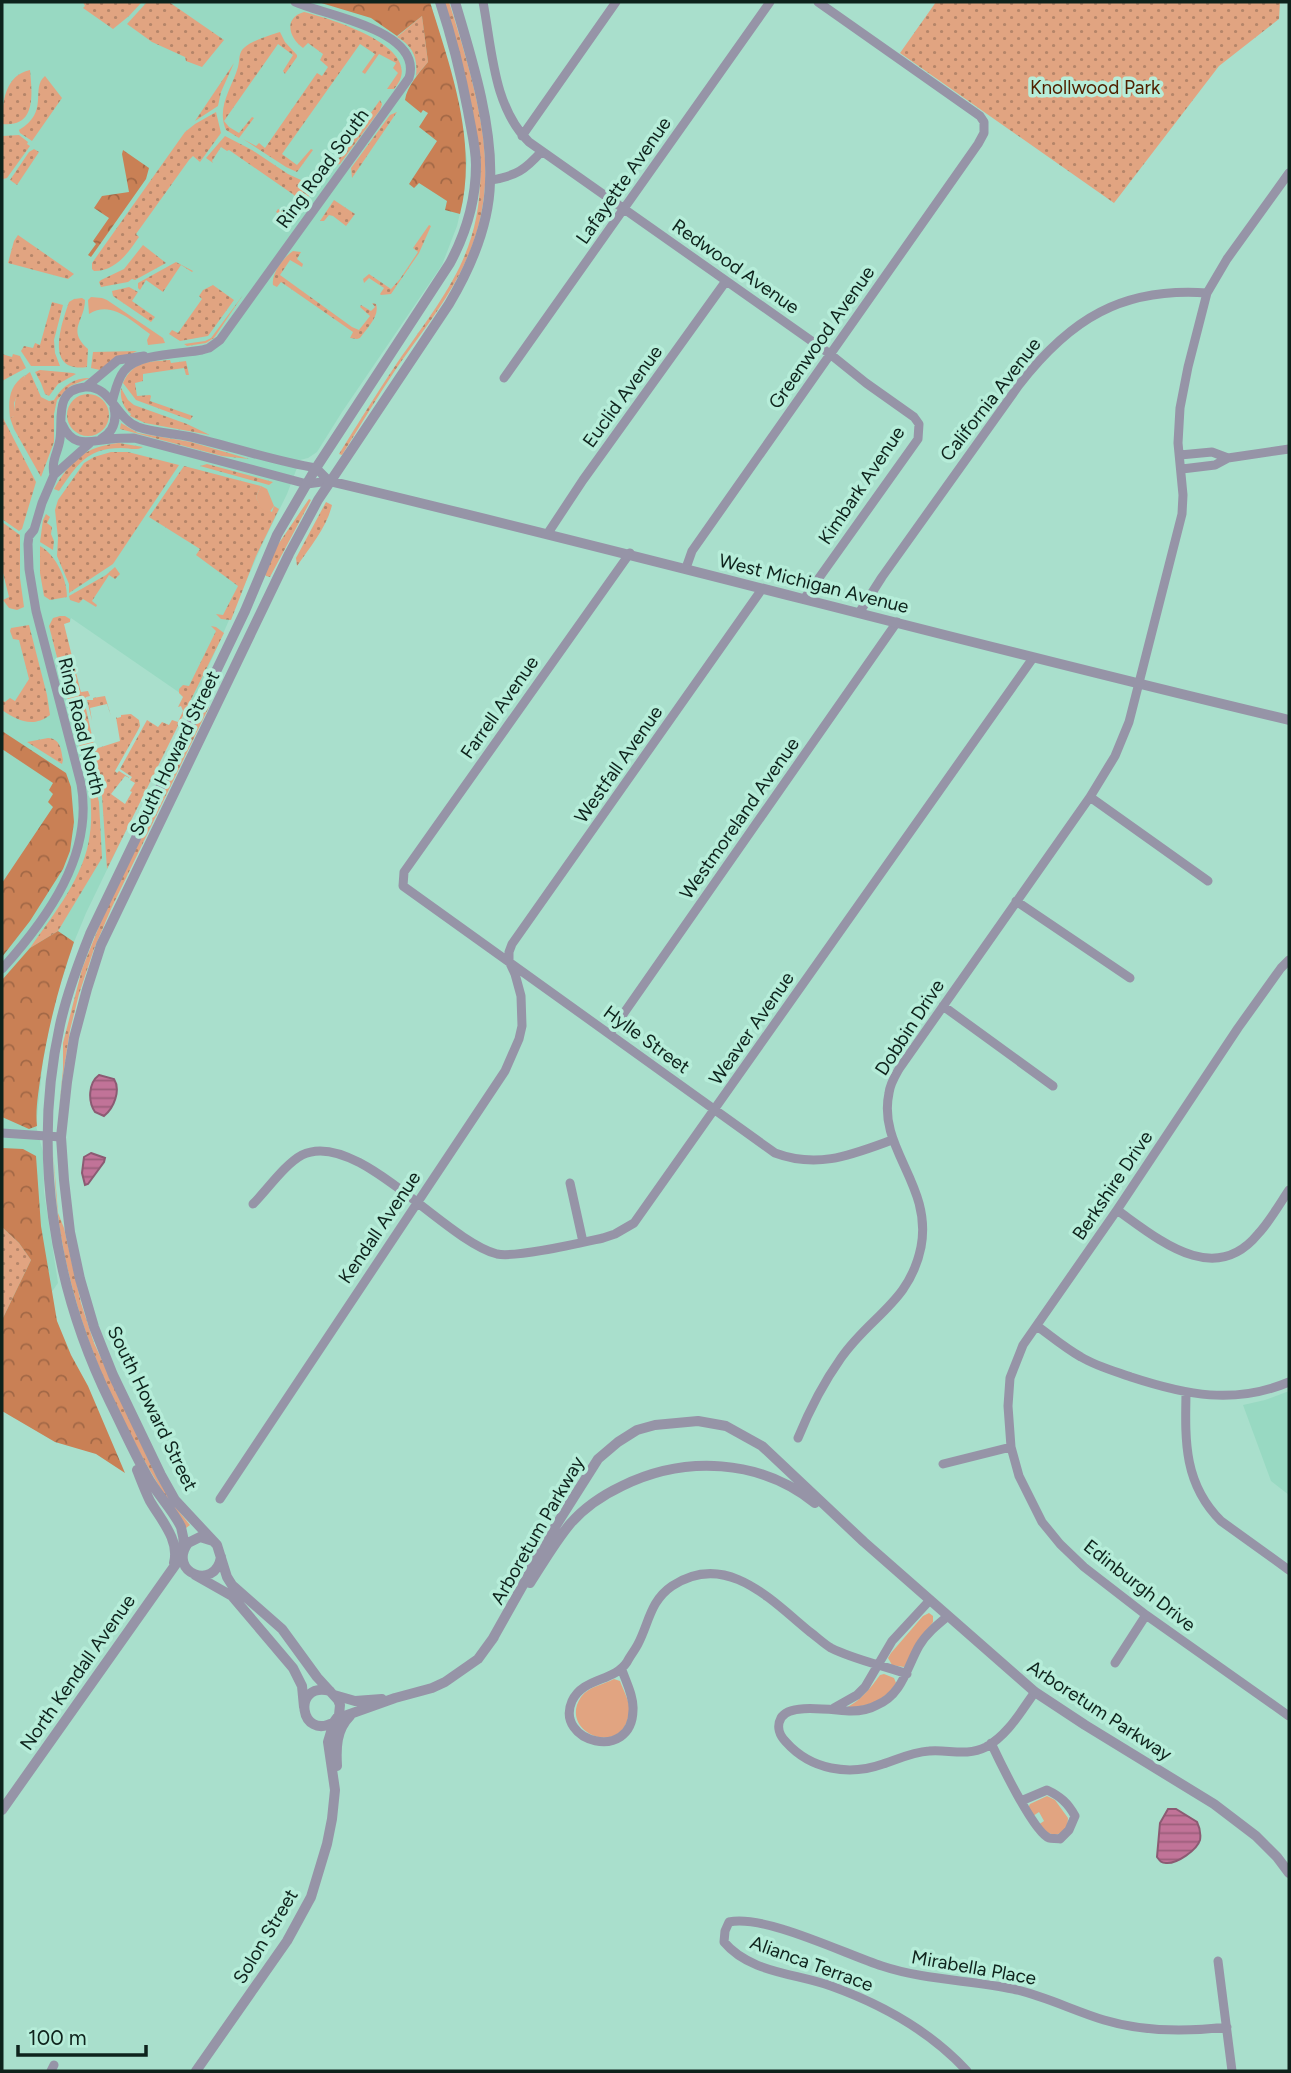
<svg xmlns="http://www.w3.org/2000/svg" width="1291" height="2073" font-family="Figtree,sans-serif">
	<defs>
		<pattern id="grass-dots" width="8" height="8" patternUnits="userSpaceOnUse" patternTransform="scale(1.75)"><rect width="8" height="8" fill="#e1a481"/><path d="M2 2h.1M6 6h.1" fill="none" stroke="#b58569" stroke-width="1.8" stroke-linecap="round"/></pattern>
		<pattern id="forest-crowns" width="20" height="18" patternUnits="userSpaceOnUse" patternTransform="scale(1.75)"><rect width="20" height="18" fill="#c98055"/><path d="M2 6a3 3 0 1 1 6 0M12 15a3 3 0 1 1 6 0" fill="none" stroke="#a26846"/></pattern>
		<pattern id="water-rules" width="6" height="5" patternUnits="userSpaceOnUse" patternTransform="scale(1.75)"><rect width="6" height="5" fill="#c17398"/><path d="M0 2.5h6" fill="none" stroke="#9b5e7b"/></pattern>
	</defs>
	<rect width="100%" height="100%" fill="#a9dfcc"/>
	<!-- built -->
	<path fill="#98d9c2" d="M2,2H430L455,87L467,160L463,200L457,226L442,265L342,412L317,452L308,458L300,460L287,494L262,545L193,702L71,618L70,622L63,624L51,634L82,756L108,801L132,818L86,913L74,942L53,1007L43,1061L36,1126L43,1152L44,1192L58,1283L2,1363Z
		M1289,1391V1495L1271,1481L1243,1405L1265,1400Z"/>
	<!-- grass -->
	<path fill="url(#grass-dots)" d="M83,2H142L129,16L113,29L83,8L85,6Z
		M147,2H169L224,40L202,67L186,61L185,57L152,42L127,24Z
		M444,2H449C466,56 489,128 485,185C480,262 438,309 396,369C377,397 360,426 342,455L339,454C358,423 377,393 397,363C448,290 485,250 480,154Z
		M936,2H1280L1279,19L1219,66L1114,203L900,53Z
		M304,12C331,19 430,48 394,89H387L398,73L393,68L396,63L379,54L365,74L362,72L375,54L360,44L282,154L297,165L311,149L313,150L297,172L286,167L243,139L256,146L259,143L265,148L317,73L322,76L328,67L320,60L323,54L308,43L303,48C289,38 283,18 304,12Z
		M422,16L428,62L416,76C418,58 413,46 397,37Z
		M280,32L285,42L297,55V57L285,74L283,71L293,55L278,44L224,121L229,127L239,133L252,117L254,118L239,138L226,130C216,107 232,88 238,67C240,60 238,52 245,47C253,40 271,35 280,32Z
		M234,63L221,92L218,106L195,121Z
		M30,70C32,93 37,128 2,124C2,103 5,75 30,70Z
		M45,76L62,98L32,141L20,133L19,130C50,112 30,88 45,76Z
		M380,100L382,104L380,110L340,164L334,165Z
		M216,112L221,133L200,162L193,156L189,160L136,234L139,237C128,253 116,271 94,271L92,269V263L185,132L195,124Z
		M397,112L352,178L351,168L390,115Z
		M19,135L28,142L27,144L30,146L7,178L3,179L2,136Z
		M225,136L252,150L288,174L314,186L315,188L291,221L276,212L278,209L290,215L300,202L294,197V195L229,150L227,151L221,147L212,161L213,163L206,158Z
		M34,149L39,152L17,185L10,180L29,152Z
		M334,200L355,214L346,226L333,216L329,215L324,221H320Z
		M429,225L431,226L419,253L391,294L381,295L380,294L384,288L369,278L364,283L363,279L369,274L391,289L400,279L418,252L413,248Z
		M18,235L74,274L68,279L8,263L14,241Z
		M143,245L166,263L135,280L132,279L128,282L101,287L99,282L101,280L124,269Z
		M293,251L301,252L297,259L303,264L302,267L290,260L280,275L352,327L359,330L370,316L360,307L361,305L371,311L375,307L372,303L376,304C380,316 367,328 360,338L357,339L350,338L353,332L281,282L277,287L273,285C271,273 284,257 293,251Z
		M176,262L193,271L192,272L181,265L163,292L146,280L140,290L138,288V283Z
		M213,285L234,300L208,336L180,341L169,334L172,330L178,333L202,299L199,296L203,290Z
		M129,287L138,292L132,301L155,317L151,322L113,296L112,291Z
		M243,295L214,338L206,343L187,346L184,344L205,341L211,338Z
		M82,298L85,300C85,321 66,330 88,349L87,367C44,373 61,325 69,302L74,299Z
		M52,302L63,305L54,340L55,353L60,366H31L21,351L24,346L33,348L35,343L40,345Z
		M137,351L100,370L91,368L93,352Z
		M2,354L12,357L13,354L20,356L26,368L2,381Z
		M170,360L171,363L186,361L189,375H186L184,368L143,374V381L135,383L137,396L150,395L151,396L150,401L193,416L190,420L136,400L123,383C133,361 148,362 170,360Z
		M40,370L73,373L76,374L58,384L49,396L45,394L41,383L35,372Z
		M30,372L41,397L49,401L54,400C63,385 74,378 90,378L70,386L57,400L54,414V442L41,477L14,429L10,418L14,416C14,402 18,379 30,372Z
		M121,388L128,400L134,405L187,424L210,435L145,423L130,416L131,414C123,407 120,399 121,388Z
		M67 415a21 21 0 1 1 42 0a21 21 0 1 1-42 0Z
		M2,416L36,482L22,529L19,531L2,519Z
		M121,423L138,433L191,442L249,459L222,456L120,429Z
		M119,443L143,447C136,451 130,448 121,448C87,448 77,465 59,491L54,489C71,460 84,447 119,443Z
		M111,452H128L179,465L113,564L69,593V584L57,556L58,538L55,510L58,500L84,463L94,457Z
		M207,464L273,482L269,485L200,466Z
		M184,466L261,486L256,497L260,505L272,512L274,506L279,509L256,556L231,620L221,619L216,614L223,615L238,586L196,555L200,549L149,517Z
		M309,499L311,500L270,577L266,576L265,574L277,546Z
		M326,502L332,505C327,527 310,547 297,566L296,558Z
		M46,514L50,517L47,523L52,527L51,534L54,541L53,550L40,542L43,520Z
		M2,522L20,535V578L24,607L17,610L9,608L3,600L9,597L2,569Z
		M40,546C56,555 67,579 67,597L50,600L44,596L40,573Z
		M115,567L120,574L115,579L109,575L92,601L97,605L96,607L83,599L79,603L70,600L69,596L106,575Z
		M60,616H65L70,619V622L64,624L80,689L81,692L88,691L90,696L86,697L84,700L95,749L120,741L116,717L117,718L121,717V715L131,714L139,720L140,726L137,732L115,771L117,773L119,771L130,778L125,776L111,794L125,804L132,792L130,791L135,783L130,780L132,777L120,769L147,720L158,727L162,722L169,725L172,720L178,722L183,711L181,706L178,707L183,697L179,693V689L183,685L189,686L216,631L211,626L216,627L224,633L107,869L102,796L98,790L89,784L49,626L53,618Z
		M29,625L47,695L50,715C33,728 18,721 2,710V700L5,702L10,698L15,701L29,679L19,640L13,639L10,631L11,628Z
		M105,696L111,716L107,704L90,708L92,721L87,700H93V698Z
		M209,707L111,909L94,949L79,994L70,1030L62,1082L58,1119L63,1069V1043L82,969L102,919L197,722L202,712Z
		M48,738C61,739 61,750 63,760L62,764L27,742Z
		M90,789L97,794L99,802L102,858L58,931L30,948C54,913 85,877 90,833C92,819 91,804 90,789Z
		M53,1151L58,1213L64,1228L81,1303L94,1343L157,1478L172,1503L190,1525L186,1528C127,1440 79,1341 61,1236C56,1208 55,1179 53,1151Z
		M2,1227L19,1243L31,1260L2,1320Z"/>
	<!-- forest -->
	<path fill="url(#forest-crowns)" d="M318,2H430C451,69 478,143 460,214L445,210L447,201L419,183L414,188L409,184L437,141L419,127L428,113L423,110L421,113L405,100C407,86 419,73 428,62L422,16L397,36L371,18Z
		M123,150L149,168L146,179L91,257L88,255L96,244L93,241L109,218L94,208L102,196L129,192L122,154Z
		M2,731L66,773L71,787L74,822L70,851L63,869L30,921L2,957V883L53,807L48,802L53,794L49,790L53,783L2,749Z
		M58,931L74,942C59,985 48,1028 41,1073C39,1090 35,1109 37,1126L29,1129L2,1117V980L30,948Z
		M2,1148L23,1149L36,1156L41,1226L57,1321L71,1355L88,1386L125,1473L96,1454L55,1442L2,1411V1320L31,1260L19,1243L2,1227Z"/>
	<!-- garden -->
	<path fill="#e1a481" d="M91,297L102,298L107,300L163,338L165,343L148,345L147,340L150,334C131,321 112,300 89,314L88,300Z
		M25,375L14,403V416L10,418C8,400 9,386 25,375Z
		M261,486L267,489L274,506L269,513L261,508L256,497Z
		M929,1613L933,1616V1622L920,1639L904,1667L892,1665L888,1658L891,1653L923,1616Z
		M884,1674L894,1678L896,1683C884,1702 867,1706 846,1708C861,1700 870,1689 880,1675Z
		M614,1679L620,1681C623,1690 631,1703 629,1712C624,1760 557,1732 581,1697C589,1686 603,1685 614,1679Z
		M1047,1796L1055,1800L1068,1818L1067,1829C1054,1839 1049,1834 1038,1825L1044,1821L1039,1812L1033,1816L1028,1808L1030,1804Z"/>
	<!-- water -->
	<path fill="url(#water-rules)" stroke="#8b5b73" stroke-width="2" d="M99,1075L114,1079C121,1090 114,1108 104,1116L95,1112C88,1102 88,1083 99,1075Z
		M91,1153L105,1158L104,1162L88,1184L85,1185L82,1173L84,1157Z
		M1168,1809H1176L1197,1822C1200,1828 1201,1834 1200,1840C1197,1850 1177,1864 1166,1863C1161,1863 1160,1861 1157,1857L1160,1823Z"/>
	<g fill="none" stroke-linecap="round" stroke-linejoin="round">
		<!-- minor -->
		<path stroke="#9694a7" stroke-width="9" d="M483,2C492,48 493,107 529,142L830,354L866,383L914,417L919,424L918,439L804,599
			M522,136L616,2
			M491,180C516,176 525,170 542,151
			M504,378L770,2
			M86,387L118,360L144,356
			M112,402C115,392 117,380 124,371C138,353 181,354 202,350L209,348L220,340L409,78C424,30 323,15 295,2
			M62,424C73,449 89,441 111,439C119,438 127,438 134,438L307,484L329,481
			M101,439C113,432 117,421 114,408
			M1180,455L1212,452L1228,458
			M1182,469L1215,465L1228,458L1289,449
			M54,475C51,460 58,453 60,439C63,419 54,390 85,387C111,385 115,418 138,427C155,433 174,433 191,437C233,447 274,461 316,468L329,481
			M548,533L583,480L726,281
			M630,553L404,872L403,886L775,1153C818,1169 851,1155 892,1140
			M686,568L692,551L978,144L984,133V122L980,116L818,2
			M859,613L882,577L1019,385C1070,319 1122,287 1207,293
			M1090,797L1208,881
			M1016,901L1130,978
			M1289,960L1281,968L1238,1028L1117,1210L1023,1345L1010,1378L1008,1406L1011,1447L1019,1476L1042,1522L1060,1544L1084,1567L1146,1615L1289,1716
			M2,969C47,919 94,855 81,784L36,611L29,569L28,544L29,536L34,530L42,503L54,475L90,443
			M943,1006L1053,1086
			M610,1033L897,622
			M2,1133L61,1137
			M570,1183L583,1242
			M253,1204C267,1190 285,1164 302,1155C356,1128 444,1240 497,1254C516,1258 580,1243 603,1238L615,1234L634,1223L1033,658
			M1117,1210C1158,1239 1214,1288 1258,1234C1270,1221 1279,1205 1289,1190
			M1037,1326C1051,1336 1065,1348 1081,1357C1096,1366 1114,1371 1131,1377C1186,1395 1234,1405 1289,1382
			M1186,1394C1185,1442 1184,1484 1221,1521L1289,1570
			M798,1438C809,1411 824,1382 841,1358C870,1316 910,1302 921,1247C933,1185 877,1148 889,1093C890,1084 895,1076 899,1069L1090,797L1115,756L1129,722L1182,514L1183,495L1178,443L1180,408L1188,367L1207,293L1227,259L1289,173
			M943,1464L1011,1447
			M220,1499L505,1071L519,1039L522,1026L521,996L515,974L509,961V952L512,944L762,589
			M948,1616C937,1625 926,1634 919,1646C907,1667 902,1695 877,1705C870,1709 859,1711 851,1711C836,1711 789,1702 781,1718C776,1727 780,1736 786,1742C811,1770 849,1776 883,1764C898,1759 913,1752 929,1751C948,1749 966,1757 986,1747C1008,1735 1021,1711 1035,1692
			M1115,1663L1146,1615
			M622,1670C626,1682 634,1697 633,1710C632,1763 554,1742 572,1701C583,1677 614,1682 627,1662C630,1656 635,1650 638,1644C649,1623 650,1601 672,1586C726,1550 771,1600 810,1632C817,1637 824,1644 831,1648C855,1660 882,1665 907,1674
			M834,1708L857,1695L865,1687L892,1641L930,1600
			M991,1743C999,1760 1034,1833 1049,1838C1052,1839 1056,1838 1060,1839L1069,1830L1075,1816C1068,1803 1060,1796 1047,1790L1021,1801
			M1218,1961L1232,2071
			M51,2071L54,2065
			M967,2071C931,2032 881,2004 831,1986C795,1973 750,1973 724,1942L725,1931L729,1922C764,1914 845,1954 882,1966C924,1980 970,1980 1013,1989C1045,1996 1074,2011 1104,2020C1144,2032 1186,2032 1227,2027"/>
		<!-- tertiary -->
		<path stroke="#9694a7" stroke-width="10" d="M329,481C650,557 968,644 1289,720
			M137,1470C141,1480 145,1491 150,1501C161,1520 180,1540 174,1563
			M213,1541L200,1537L188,1543C167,1572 215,1592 221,1557
			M184,1548C184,1541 183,1534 181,1527C173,1510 155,1492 146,1474C133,1451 122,1426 110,1402C53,1286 32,1152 60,1025C67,993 78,964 90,934L245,611L277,535L316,468L450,263C466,233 476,199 476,165C476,147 471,129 468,111C461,74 452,38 440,2
			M195,1575L232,1596L293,1668L302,1686L304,1707
			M530,1583C543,1563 555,1542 570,1524C583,1509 603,1495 622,1486C685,1455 760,1459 815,1503
			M492,1640L528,1576L536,1557L598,1459L618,1442L637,1430L655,1425L698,1421L726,1426L762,1446L864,1542L1035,1692L1085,1725L1214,1804L1256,1836L1277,1857L1289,1873
			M330,1691C291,1681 300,1742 334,1722
			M334,1695L355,1701L382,1699
			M336,1719L395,1698L432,1688L445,1682L478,1659L494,1637
			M337,1766C336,1748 336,1730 350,1716
			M2,1810L183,1554
			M196,2071L287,1941L311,1897L327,1844L332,1819L335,1790L328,1742L334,1722L339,1715L340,1705L338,1700L317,1677L282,1629L232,1585L227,1577L217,1545L175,1500L161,1475L113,1375L94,1327L80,1279L70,1232L64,1180L61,1137L67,1082L74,1038L87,989L101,945L289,554L318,500L449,304C471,267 489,226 490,182C493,125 471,56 455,2"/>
	</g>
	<g text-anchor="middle" stroke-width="7" stroke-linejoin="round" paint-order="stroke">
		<!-- park labels -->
		<g font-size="19" fill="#502100" stroke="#b6edd9">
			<text x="1095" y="94">Knollwood Park</text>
		</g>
		<!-- street labels -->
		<g font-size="19" fill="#0e231c" stroke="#b6edd9">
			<text transform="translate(322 168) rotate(-54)" y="7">Ring Road South</text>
			<text transform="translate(623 180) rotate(-55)" y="7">Lafayette Avenue</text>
			<text transform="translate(736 266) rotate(35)" y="7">Redwood Avenue</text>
			<text transform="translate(821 337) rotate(-55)" y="7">Greenwood Avenue</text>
			<text transform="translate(622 396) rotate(-54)" y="7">Euclid Avenue</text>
			<text transform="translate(990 399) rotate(-52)" y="7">California Avenue</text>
			<text transform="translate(861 485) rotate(-56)" y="7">Kimbark Avenue</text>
			<text transform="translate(814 583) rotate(14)" y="7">West Michigan Avenue</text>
			<text transform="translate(499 707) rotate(-55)" y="7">Farrell Avenue</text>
			<text transform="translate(82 726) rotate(76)" y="7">Ring Road North</text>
			<text transform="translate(174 753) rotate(-64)" y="7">South Howard Street</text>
			<text transform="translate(618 764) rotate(-55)" y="7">Westfall Avenue</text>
			<text transform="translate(739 818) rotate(-55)" y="7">Westmoreland Avenue</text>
			<text transform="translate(909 1027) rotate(-57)" y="7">Dobbin Drive</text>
			<text transform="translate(751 1028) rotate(-55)" y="7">Weaver Avenue</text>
			<text transform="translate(647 1039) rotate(36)" y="7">Hylle Street</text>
			<text transform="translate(1112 1185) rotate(-56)" y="7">Berkshire Drive</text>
			<text transform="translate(379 1227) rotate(-56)" y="7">Kendall Avenue</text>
			<text transform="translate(153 1408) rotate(64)" y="7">South Howard Street</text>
			<text transform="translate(537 1530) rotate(-60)" y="7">Arboretum Parkway</text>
			<text transform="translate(1140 1585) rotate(38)" y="7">Edinburgh Drive</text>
			<text transform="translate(77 1672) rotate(-55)" y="7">North Kendall Avenue</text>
			<text transform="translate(1100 1710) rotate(33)" y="7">Arboretum Parkway</text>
			<text transform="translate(265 1936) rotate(-59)" y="7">Solon Street</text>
			<text transform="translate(812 1963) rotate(20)" y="7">Alianca Terrace</text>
			<text transform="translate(974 1967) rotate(10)" y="7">Mirabella Place</text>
		</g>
	</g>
	<!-- border -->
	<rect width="1291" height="2073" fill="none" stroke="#0e231c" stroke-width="7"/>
	<!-- scale -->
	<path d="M18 2045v10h128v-10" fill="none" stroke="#0e231c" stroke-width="3.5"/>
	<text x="28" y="2045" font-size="21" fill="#0e231c" stroke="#b6edd9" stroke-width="5" paint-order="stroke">100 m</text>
</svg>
